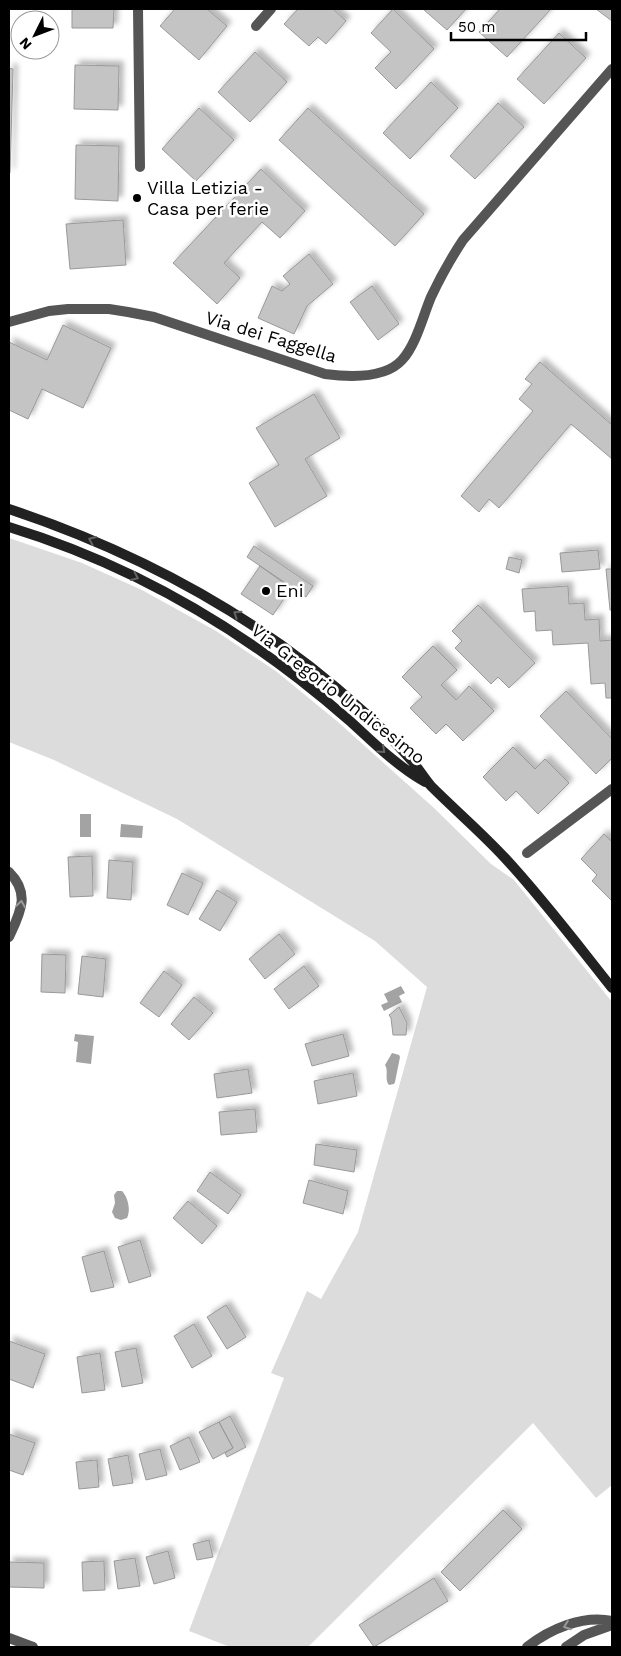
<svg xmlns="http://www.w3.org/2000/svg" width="621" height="1656" font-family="'Work Sans',sans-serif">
	<defs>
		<filter id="shadow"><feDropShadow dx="4.5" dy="-4.5" stdDeviation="2.5" flood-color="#0004"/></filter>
	</defs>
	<rect width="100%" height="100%" fill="#fff"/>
	<!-- green -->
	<path fill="#dcdcdc" d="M9,538L82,563L142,590L216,631L277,672L338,722L434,808L491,864L514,880L612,1002V1485L596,1498L533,1423L308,1647H230L189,1631L284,1378L271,1373L307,1291L321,1299L358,1232L427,987L375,941L177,819L54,760L9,742Z"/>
	<!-- water -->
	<path fill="#a3a3a3" d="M80,814H91V837H80Z
		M121,824L143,826L142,838L120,837Z
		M401,986L405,993L399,996L402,1002L384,1011L381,1005L388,1002L384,994Z
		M75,1034L94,1036L91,1064L76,1062L78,1042L74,1041Z
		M392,1053L399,1055L400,1057L395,1082L394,1084L389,1085C384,1079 389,1071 385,1065Z
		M117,1191H122C128,1197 131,1210 127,1218L121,1220L115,1218L112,1212L115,1203L114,1195Z"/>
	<!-- building -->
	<path fill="#c4c4c4" stroke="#999" filter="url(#shadow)" d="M72,9H114L113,28H72Z
		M175,9H207L227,26L199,60L160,26Z
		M298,9H333L346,21L326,44L318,37L309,46L284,24Z
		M393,9L434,49L396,89L375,68L391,52L371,33Z
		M423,9H466L447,30Z
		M500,9H551L507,57L479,32Z
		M596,9H612V21Z
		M559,33L586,58L544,104L517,79Z
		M255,52L287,82L250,122L218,92Z
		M75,65L119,66L118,110L74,109Z
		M9,68L13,69L10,173H9Z
		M431,82L458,108L410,159L383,133Z
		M498,103L524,127L475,179L450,156Z
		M199,108L234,140L196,181L162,149Z
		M308,108L424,214L395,246L279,140Z
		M76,145L119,146L118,201L75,199Z
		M261,169L305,211L280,238L262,222L224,263L240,278L217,304L173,263Z
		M123,220L126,265L70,269L66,224Z
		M309,254L333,284L307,306L294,334L258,318L272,286L282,291L290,284L283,276Z
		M372,286L399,324L378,340L350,302Z
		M63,325L111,348L83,408L42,389L28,419L9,410V342L47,360Z
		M540,362L612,425V459L571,424L499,508L489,499L479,512L461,496L533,411L519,399L532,384L525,379Z
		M314,394L340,438L305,459L327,496L275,527L249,483L279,465L256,428Z
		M254,546L313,586L306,597L247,557Z
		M598,550L600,569L562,572L560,553Z
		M509,557L522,560L519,573L506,569Z
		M260,566L291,588L273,615L241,594Z
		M606,569H612V610H610Z
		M568,586L569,604L584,603L585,620L599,619L600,641L612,640V698H606L605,683L591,684L588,643L553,645L552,630L536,631L535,611L524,612L522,589Z
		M478,605L535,663L509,688L498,677L491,684L455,648L462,641L452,631Z
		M433,646L457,670L441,685L456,700L469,686L494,711L463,741L446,724L436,734L410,708L422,697L402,677Z
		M566,691L612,739V758L596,774L540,716Z
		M513,747L535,769L545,759L569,783L538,814L516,791L506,801L483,777Z
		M604,834L612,842V901L592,881L597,875L581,859Z
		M92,856L93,896L70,897L68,857Z
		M109,860L133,862L131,900L107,898Z
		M182,873L203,883L188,915L167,905Z
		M217,890L237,902L220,931L199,919Z
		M279,934L295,954L265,979L249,959Z
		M42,954L66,955L65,993L41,992Z
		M82,956L106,959L103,997L78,994Z
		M304,966L319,986L289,1009L274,989Z
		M164,971L182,985L159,1017L140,1003Z
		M194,997L213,1013L189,1040L171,1024Z
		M399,1007L407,1023L406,1035H393L391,1018L389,1015Z
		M343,1034L349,1056L312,1066L305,1044Z
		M248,1069L252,1093L217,1098L214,1074Z
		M353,1073L357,1096L318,1104L314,1081Z
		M255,1109L257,1132L221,1135L219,1112Z
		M316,1144L357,1150L354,1172L314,1165Z
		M210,1172L241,1195L228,1214L197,1191Z
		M309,1180L348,1191L343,1214L303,1203Z
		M188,1201L217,1226L202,1244L173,1218Z
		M140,1240L151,1276L129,1283L118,1247Z
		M104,1251L114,1287L91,1292L82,1257Z
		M226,1305L246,1337L227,1349L207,1317Z
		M194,1324L212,1356L192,1368L174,1336Z
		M9,1341L45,1354L33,1388L9,1379Z
		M136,1348L143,1383L122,1387L115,1352Z
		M100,1353L105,1390L82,1393L77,1357Z
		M230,1416L246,1447L227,1457L225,1453L233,1448L219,1422Z
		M219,1422L233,1448L213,1459L199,1432Z
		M9,1434L35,1443L23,1475L9,1470Z
		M189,1437L200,1462L180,1470L170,1446Z
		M160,1449L167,1475L146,1480L139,1454Z
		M128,1455L133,1483L113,1486L108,1459Z
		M97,1460L99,1487L79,1489L76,1462Z
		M503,1510L522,1529L460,1591L441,1572Z
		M209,1540L213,1557L197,1560L193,1544Z
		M168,1551L175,1578L154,1584L146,1557Z
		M135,1558L140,1586L118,1589L114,1561Z
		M104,1561L105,1590L83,1591L82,1562Z
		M9,1562L44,1563V1588L9,1587Z
		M434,1578L448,1601L374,1647L359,1625Z"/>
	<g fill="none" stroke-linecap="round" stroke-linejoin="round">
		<!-- street -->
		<path stroke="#555" stroke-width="10" d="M138,9L140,167
			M256,26L271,9
			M9,322L49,311L68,309H109L128,312L154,317L325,374C348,377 385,379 402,360C416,345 423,316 431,297C440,278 451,258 463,240L612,69
			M527,853L612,789
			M9,872C31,894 20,913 9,937
			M9,1638L33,1647
			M527,1647C550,1629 582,1615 612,1621
			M566,1647L584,1635L612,1625"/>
		<!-- secondary -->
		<path stroke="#222" stroke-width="10" d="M9,509C141,553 263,619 365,713C382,728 397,744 412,761C419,769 424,778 431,786C455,810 481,832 505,858C543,899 577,944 612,988
			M9,527C114,559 212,612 299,679C317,693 334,707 351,722C375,744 397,766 425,782"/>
	</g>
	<!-- one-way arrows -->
	<defs><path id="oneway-chevron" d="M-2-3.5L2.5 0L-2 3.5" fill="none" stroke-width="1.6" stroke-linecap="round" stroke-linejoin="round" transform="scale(1.25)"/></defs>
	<g stroke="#646464">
		<use href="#oneway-chevron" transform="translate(92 540) rotate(-157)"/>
		<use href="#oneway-chevron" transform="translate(135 577) rotate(25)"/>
		<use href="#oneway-chevron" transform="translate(237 614) rotate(-146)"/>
		<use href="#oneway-chevron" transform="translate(382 750) rotate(42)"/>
	</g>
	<g stroke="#999">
		<use href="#oneway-chevron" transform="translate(21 904) rotate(-81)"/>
		<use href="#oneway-chevron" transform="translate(567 1626) rotate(160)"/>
	</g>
	<!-- markers -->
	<g fill="#000" stroke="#fff" stroke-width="2">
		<circle cx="137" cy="198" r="5"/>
		<circle cx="266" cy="591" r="5"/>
	</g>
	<g text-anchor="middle" stroke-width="5" stroke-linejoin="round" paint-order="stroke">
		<!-- poi labels -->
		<g font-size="18" fill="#000" stroke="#fff" text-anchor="start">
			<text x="147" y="194">Villa Letizia -<tspan x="147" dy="21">Casa per ferie</tspan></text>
			<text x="276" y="597">Eni</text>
		</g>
		<!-- street labels -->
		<g font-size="18" fill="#000" stroke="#fff">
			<text transform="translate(271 337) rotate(17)" y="6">Via dei Faggella</text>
			<text transform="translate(338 694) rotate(38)" y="6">Via Gregorio Undicesimo</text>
		</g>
	</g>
	<!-- border -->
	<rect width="621" height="1656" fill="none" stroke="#000000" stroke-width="20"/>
	<!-- north arrow -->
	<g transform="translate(35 35) rotate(228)"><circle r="24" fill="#ffffff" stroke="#999999"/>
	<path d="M0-4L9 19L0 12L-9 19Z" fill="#000000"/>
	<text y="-8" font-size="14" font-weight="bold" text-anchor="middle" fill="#000000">N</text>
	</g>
	<!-- scale -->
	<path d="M451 32v8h135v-8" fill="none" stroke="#000000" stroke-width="2.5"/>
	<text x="458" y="32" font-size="15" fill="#000000" stroke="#ffffff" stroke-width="4" paint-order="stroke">50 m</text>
</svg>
